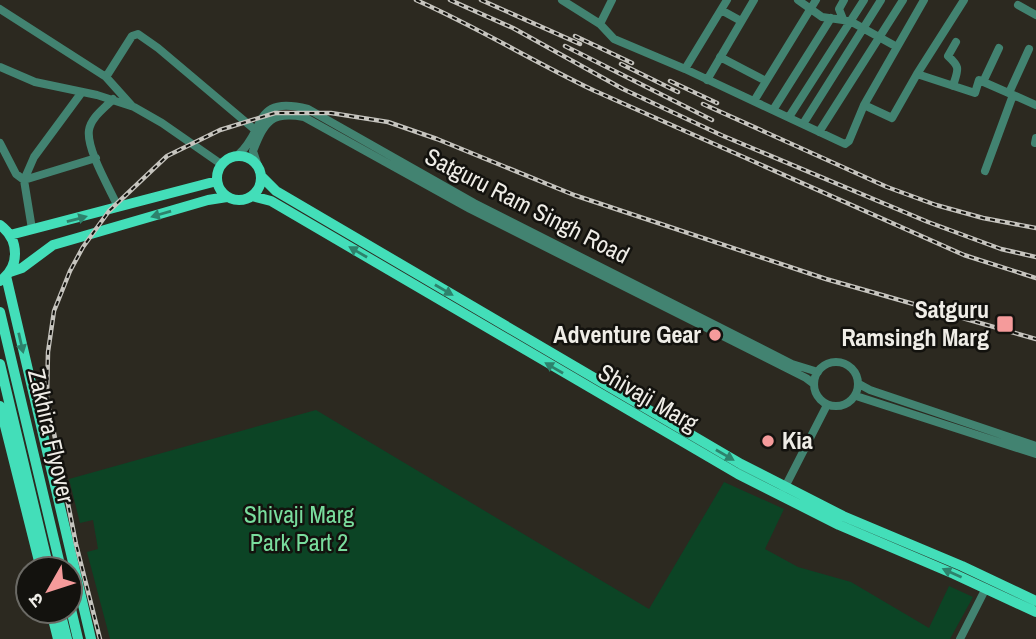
<svg xmlns="http://www.w3.org/2000/svg" width="1036" height="639" font-family="'Archivo Narrow','Noto Sans Devanagari',sans-serif">
	<rect width="100%" height="100%" fill="#2c2920"/>
	<!-- green -->
	<path fill="#0c4425" d="M316,410L649,609L724,482L784,509L765,549L798,567L851,582L929,628L949,586L973,597L950,639H110L87,552L98,549L93,520L80,523L69,479Z"/>
	<g fill="none" stroke-linecap="round" stroke-linejoin="round">
		<!-- minor -->
		<path stroke="#428371" stroke-width="8" d="M562,0L600,24L614,39L685,69L845,144L849,141L864,105L924,0
			M798,0L822,17L850,21L897,47
			M1018,5L1036,15
			M0,9L106,77L132,106
			M721,10L741,21
			M843,19L839,9L844,0
			M600,24L612,0
			M720,57L766,81
			M0,67L35,82L97,95L134,107L162,123L221,164
			M685,69L727,0
			M917,74L964,0
			M106,77L132,36L138,34L158,48L254,129
			M707,80L754,0
			M983,82L999,48
			M953,86C958,69 961,68 948,56L956,42
			M1009,93L1029,49
			M113,99C105,108 91,117 89,130C86,149 110,189 118,207
			M754,101L816,0
			M864,105L892,118L917,74L975,93L979,80L1036,105
			M773,110L831,18
			M789,117L864,0
			M803,124L881,0
			M819,132L903,0
			M0,143L16,174L24,180L96,158
			M1035,143L1036,138
			M238,155C267,129 252,95 308,109L474,203L792,364L818,372
			M258,166L253,151C265,121 271,111 304,117L470,209L806,378L814,384
			M985,171L1013,95
			M32,229L24,180L34,157L82,92
			M814 384a22 22 0 1 1 44 0a22 22 0 1 1-44 0Z
			M859,384L870,390L1036,446
			M856,396L1036,454
			M784,489L827,405
			M960,639L986,588"/>
		<!-- major -->
		<path stroke="#43deb9" stroke-width="10" d="M217 178a22 22 0 1 1 44 0a22 22 0 1 1-44 0Z
			M262,177L276,191L741,464L843,516L962,566L1036,601
			M252,196L271,201L738,474L839,525L954,574L1036,612
			M0,225C20,240 20,267 0,281
			M10,235L217,181
			M10,272L22,268L53,245L208,200L227,197
			M6,276L91,639
			M0,312L61,569
			M0,364L49,569
			M0,406L41,569
			M70,605L78,639
			M51,611L58,639
			M60,611L67,639"/>
		<!-- rail casing -->
		<g stroke="#c6c4be" stroke-width="4.5">
			<path id="rail" d="M416,0C477,27 534,62 595,91L964,255L1036,278
				M450,0L513,28L623,89L721,135L928,222L1001,249L1036,257
				M481,0L580,44
				M575,36L632,63
				M565,46L712,120
				M621,64L678,92
				M670,81L717,103
				M703,104L887,187L936,205L983,218L1036,228
				M100,639L76,544L47,398L48,352L54,311L70,271L83,247L109,211L167,156L220,130L275,113H331L388,122L437,139L574,195L826,279L1036,339"/>
		</g>
		<!-- rail -->
		<use href="#rail" stroke="#13120e" stroke-width="2" stroke-dasharray="5" stroke-linecap="butt"/>
	</g>
	<!-- one-way arrows -->
	<defs><path id="oneway-solid" d="M-6-.8H1V-3.2L6.5 0L1 3.2V.8H-6Z" transform="scale(1.75)"/></defs>
	<g fill="#2d826c">
		<use href="#oneway-solid" transform="translate(161 214) rotate(164)"/>
		<use href="#oneway-solid" transform="translate(77 219) rotate(-15)"/>
		<use href="#oneway-solid" transform="translate(358 252) rotate(-150)"/>
		<use href="#oneway-solid" transform="translate(444 290) rotate(30)"/>
		<use href="#oneway-solid" transform="translate(21 343) rotate(77)"/>
		<use href="#oneway-solid" transform="translate(554 368) rotate(-150)"/>
		<use href="#oneway-solid" transform="translate(725 455) rotate(30)"/>
		<use href="#oneway-solid" transform="translate(952 573) rotate(-156)"/>
	</g>
	<!-- markers -->
	<g fill="#f59b9b" stroke="#13120e" stroke-width="2.5">
		<rect x="996" y="315" width="18" height="18" rx="3.5"/>
		<circle cx="715" cy="335" r="7"/>
		<circle cx="768" cy="441" r="7"/>
	</g>
	<g text-anchor="middle" stroke-width="5" stroke-linejoin="round" paint-order="stroke">
		<!-- street labels -->
		<g font-size="24" fill="#efede7" stroke="#13120e">
			<text transform="translate(527 206) rotate(27)" y="8">Satguru Ram Singh Road</text>
			<text transform="translate(648 398) rotate(30)" y="8">Shivaji Marg</text>
			<text transform="translate(51 436) rotate(77)" y="8">Zakhira Flyover</text>
		</g>
		<!-- poi labels -->
		<g font-size="24" font-weight="bold" fill="#efede7" stroke="#13120e" text-anchor="end">
			<text x="989" y="318">Satguru<tspan x="989" dy="28">Ramsingh Marg</tspan></text>
			<text x="701" y="343">Adventure Gear</text>
			<text x="782" y="449" text-anchor="start">Kia</text>
		</g>
		<!-- park labels -->
		<g font-size="24" fill="#79dd9d" stroke="#13120e">
			<text x="299" y="523">Shivaji Marg<tspan x="299" dy="28">Park Part 2</tspan></text>
		</g>
	</g>
	<!-- north arrow -->
	<g transform="translate(49 590) rotate(231)"><circle r="33" fill="#13120e" stroke="#6b6a65" stroke-width="2"/>
	<path d="M0-5L12 26L0 18L-12 26Z" fill="#f59b9b"/>
	<text y="-10" font-size="19" font-weight="bold" text-anchor="middle" fill="#efede7">उ</text>
	</g>
</svg>
